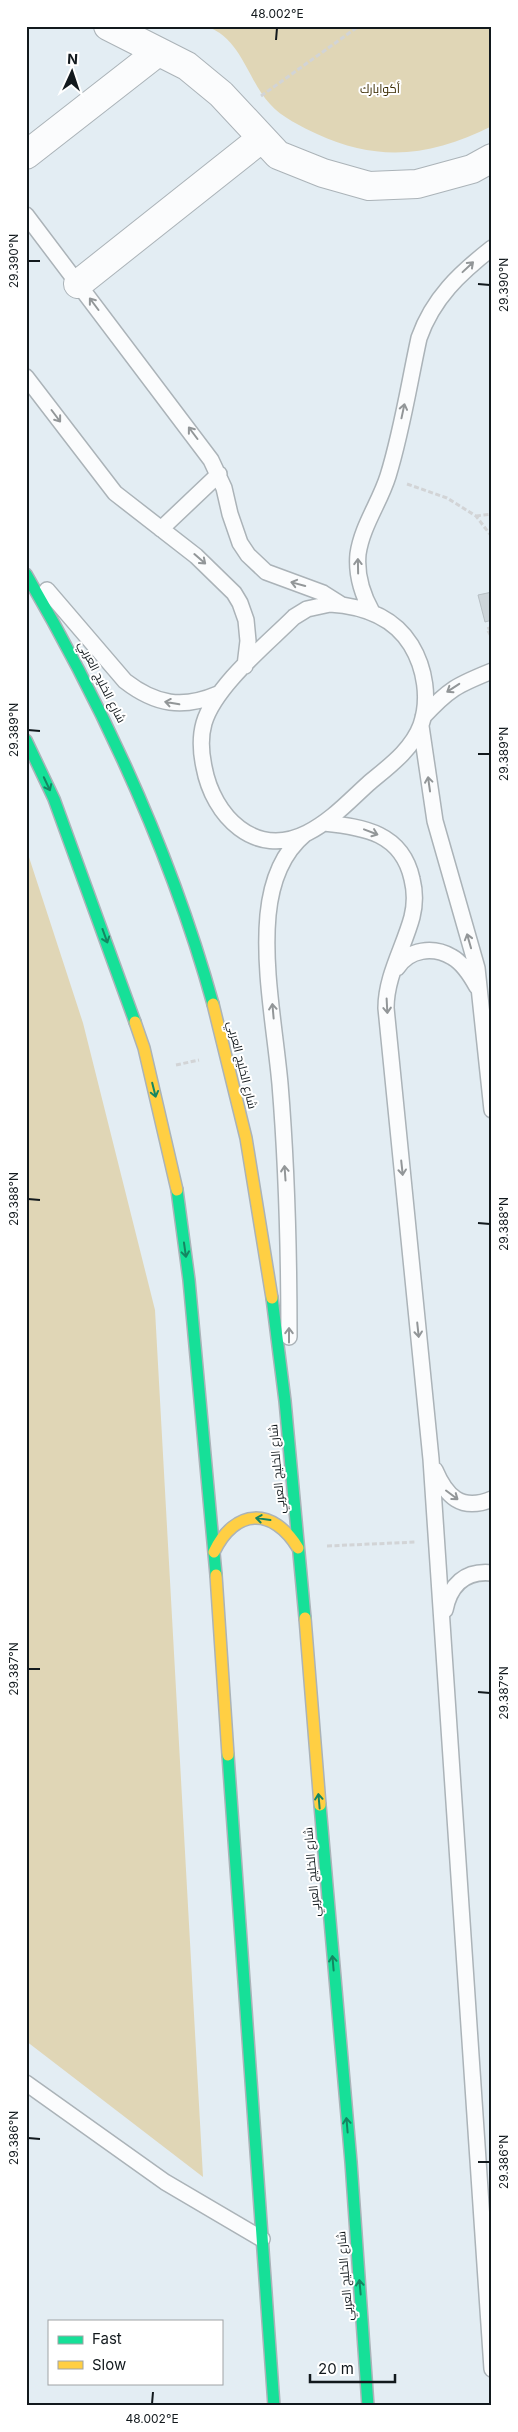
<svg xmlns="http://www.w3.org/2000/svg" width="518" height="2432" font-family="Inter,Cairo,sans-serif">
	<rect width="100%" height="100%" fill="#e3edf3"/>
	<!-- green -->
	<path fill="#e0d6b6" d="M206,26H492V126C432,156 380,163 317,134C302,127 281,117 270,104C247,79 242,39 206,26Z
		M26,848L83,1023L155,1310L203,2177L26,2041Z"/>
	<!-- building -->
	<path fill="#cdd5da" stroke="#b7bfc4" d="M492,592V620L485,622L478,595Z"/>
	<g fill="none" stroke-linecap="round" stroke-linejoin="round">
		<!-- lane casing -->
		<g stroke="#abb3b8" stroke-width="18">
			<path id="lane" d="M26,215L211,460L224,488L230,514L240,543L248,555L266,572L323,593L342,605
				M26,377L115,493L196,556L234,593L240,603L246,620L248,641L245,666
				M161,529L219,474
				M47,590L125,681C156,705 183,709 218,694
				M330,604C363,606 393,616 411,645C425,668 430,699 421,725C412,750 388,767 369,783C349,801 331,821 307,833C255,859 213,816 204,767C201,753 200,737 204,723C215,686 267,644 294,617L307,609Z
				M372,612C362,594 356,575 358,554C362,526 380,502 388,476C402,431 409,384 419,338C433,298 460,273 492,248
				M423,717C449,689 457,685 492,671
				M421,726L435,821L477,968L492,1110
				M324,823C364,827 402,833 412,879C415,891 415,905 412,917C404,947 386,976 386,1008L431,1459L492,2369
				M397,968C409,949 433,946 452,957C463,963 471,976 477,987
				M289,1337C289,1253 287,1169 280,1084C275,1029 263,970 268,915C271,884 281,854 305,834
				M435,1470C446,1496 461,1512 492,1499
				M445,1610C450,1585 465,1570 492,1573
				M26,2083L165,2182L262,2239"/>
		</g>
		<!-- street casing -->
		<g stroke="#abb3b8" stroke-width="30">
			<path id="street" d="M108,26L187,66L221,94L278,155L323,173L369,186L417,184L472,169L492,158
				M26,155L158,52
				M78,284L262,138"/>
		</g>
		<!-- fast casing -->
		<g stroke="#abb3b8" stroke-width="14">
			<path id="fast" d="M26,574C105,710 171,853 213,1004
				M26,740L54,799L135,1022
				M177,1190L189,1280L216,1575
				M272,1298L285,1401L305,1618
				M228,1755L274,2406
				M320,1805L351,2162L368,2406"/>
		</g>
		<!-- slow casing -->
		<g stroke="#abb3b8" stroke-width="14">
			<path id="slow" d="M213,1004L246,1138L272,1298
				M135,1022L144,1048L177,1190
				M214,1552C235,1508 273,1507 298,1548
				M216,1575L228,1755
				M305,1618L320,1805"/>
		</g>
		<!-- path -->
		<path stroke="#d2d4d6" stroke-width="3" stroke-dasharray="5 2.5" stroke-linecap="butt" d="M261,96L359,26
			M407,484L447,498L476,516L492,537
			M476,516L492,514
			M492,627L487,629L492,638
			M176,1065L199,1060
			M327,1546L416,1542"/>
		<!-- lane -->
		<use href="#lane" stroke="#fbfcfd" stroke-width="15"/>
		<!-- street -->
		<use href="#street" stroke="#fbfcfd" stroke-width="28"/>
		<!-- fast -->
		<use href="#fast" stroke="#16e098" stroke-width="11"/>
		<!-- slow -->
		<use href="#slow" stroke="#ffcf43" stroke-width="11"/>
	</g>
	<!-- one-way arrows -->
	<defs><path id="oneway-shaft" d="M-6 0H5M1.5-3L5.5 0L1.5 3" fill="none" stroke-width="1.6" stroke-linecap="round" stroke-linejoin="round" transform="scale(1.25)"/></defs>
	<g stroke="#929698">
		<use href="#oneway-shaft" transform="translate(468 267) rotate(-43)"/>
		<use href="#oneway-shaft" transform="translate(94 304) rotate(-127)"/>
		<use href="#oneway-shaft" transform="translate(403 411) rotate(-78)"/>
		<use href="#oneway-shaft" transform="translate(56 416) rotate(53)"/>
		<use href="#oneway-shaft" transform="translate(193 433) rotate(-127)"/>
		<use href="#oneway-shaft" transform="translate(200 559) rotate(41)"/>
		<use href="#oneway-shaft" transform="translate(358 566) rotate(-91)"/>
		<use href="#oneway-shaft" transform="translate(298 584) rotate(-165)"/>
		<use href="#oneway-shaft" transform="translate(453 688) rotate(147)"/>
		<use href="#oneway-shaft" transform="translate(172 703) rotate(-170)"/>
		<use href="#oneway-shaft" transform="translate(429 784) rotate(-98)"/>
		<use href="#oneway-shaft" transform="translate(371 832) rotate(21)"/>
		<use href="#oneway-shaft" transform="translate(469 941) rotate(-106)"/>
		<use href="#oneway-shaft" transform="translate(387 1006) rotate(87)"/>
		<use href="#oneway-shaft" transform="translate(273 1011) rotate(-95)"/>
		<use href="#oneway-shaft" transform="translate(402 1168) rotate(84)"/>
		<use href="#oneway-shaft" transform="translate(285 1173) rotate(-94)"/>
		<use href="#oneway-shaft" transform="translate(418 1330) rotate(84)"/>
		<use href="#oneway-shaft" transform="translate(289 1335) rotate(-90)"/>
		<use href="#oneway-shaft" transform="translate(452 1495) rotate(37)"/>
	</g>
	<g stroke="#148661">
		<use href="#oneway-shaft" transform="translate(47 784) rotate(65)"/>
		<use href="#oneway-shaft" transform="translate(105 936) rotate(70)"/>
		<use href="#oneway-shaft" transform="translate(154 1090) rotate(76)"/>
		<use href="#oneway-shaft" transform="translate(185 1250) rotate(82)"/>
		<use href="#oneway-shaft" transform="translate(263 1519) rotate(-172)"/>
		<use href="#oneway-shaft" transform="translate(319 1801) rotate(-95)"/>
		<use href="#oneway-shaft" transform="translate(333 1963) rotate(-95)"/>
		<use href="#oneway-shaft" transform="translate(347 2125) rotate(-95)"/>
		<use href="#oneway-shaft" transform="translate(360 2287) rotate(-95)"/>
	</g>
	<!-- ticks -->
	<path fill="none" stroke="#12191d" stroke-width="2" d="M276,40L277,28M28,261H40M478,284L490,285M28,730L40,731M478,754H490M28,1199L40,1200M478,1223L490,1224M28,1669H40M478,1692L490,1693M28,2138L40,2139M478,2162H490M152,2404L153,2392"/>
	<g text-anchor="middle" stroke-width="4" stroke-linejoin="round" paint-order="stroke">
		<!-- park labels -->
		<g font-size="12" fill="#3a2b00" stroke="#fff">
			<text x="380" y="93">أكوابارك</text>
		</g>
		<!-- street labels -->
		<g font-size="12" fill="#12191d" stroke="#fff">
			<text transform="translate(102 682) rotate(63)" y="4">شارع الخليج العربي</text>
			<text transform="translate(242 1065) rotate(76)" y="4">شارع الخليج العربي</text>
			<text transform="translate(277 1469) rotate(-95)" y="4">شارع الخليج العربي</text>
			<text transform="translate(312 1872) rotate(-95)" y="4">شارع الخليج العربي</text>
			<text transform="translate(345 2276) rotate(-95)" y="4">شارع الخليج العربي</text>
		</g>
	</g>
	<!-- border -->
	<rect width="518" height="2432" fill="none" stroke="#ffffff" stroke-width="55"/>
	<!-- legend -->
	<rect x="48" y="2320" width="175" height="65" fill="#ffffff" stroke="#a0a3a5"/>
	<rect x="58" y="2336" width="25" height="8" fill="#16e098" stroke="#a0a3a5"/>
	<text x="92" y="2344" font-size="15" fill="#12191d">Fast</text>
	<rect x="58" y="2361" width="25" height="8" fill="#ffcf43" stroke="#a0a3a5"/>
	<text x="92" y="2370" font-size="15" fill="#12191d">Slow</text>
	<!-- north arrow -->
	<g transform="translate(72 72) rotate(3)" stroke="#ffffff" stroke-width="4" paint-order="stroke">
	<path d="M0-4L9 19L0 12L-9 19Z" fill="#12191d"/>
	<text y="-8" font-size="14" font-weight="bold" text-anchor="middle" fill="#12191d">N</text>
	</g>
	<!-- scale -->
	<path d="M310 2374v8h85v-8" fill="none" stroke="#12191d" stroke-width="2.5"/>
	<text x="318" y="2374" font-size="15" fill="#12191d" stroke="#ffffff" stroke-width="4" paint-order="stroke">20 m</text>
	<rect x="28" y="28" width="462" height="2376" fill="none" stroke="#12191d" stroke-width="2"/>
	<g font-size="12" text-anchor="middle" fill="#12191d">
		<text x="277" y="18">48.002°E</text>
		<text transform="translate(14 261) rotate(-90)" y="4">29.390°N</text>
		<text transform="translate(504 285) rotate(-90)" y="4">29.390°N</text>
		<text transform="translate(14 730) rotate(-90)" y="4">29.389°N</text>
		<text transform="translate(504 754) rotate(-90)" y="4">29.389°N</text>
		<text transform="translate(14 1199) rotate(-90)" y="4">29.388°N</text>
		<text transform="translate(504 1224) rotate(-90)" y="4">29.388°N</text>
		<text transform="translate(14 1669) rotate(-90)" y="4">29.387°N</text>
		<text transform="translate(504 1693) rotate(-90)" y="4">29.387°N</text>
		<text transform="translate(14 2138) rotate(-90)" y="4">29.386°N</text>
		<text transform="translate(504 2162) rotate(-90)" y="4">29.386°N</text>
		<text x="152" y="2423">48.002°E</text>
	</g>
</svg>
